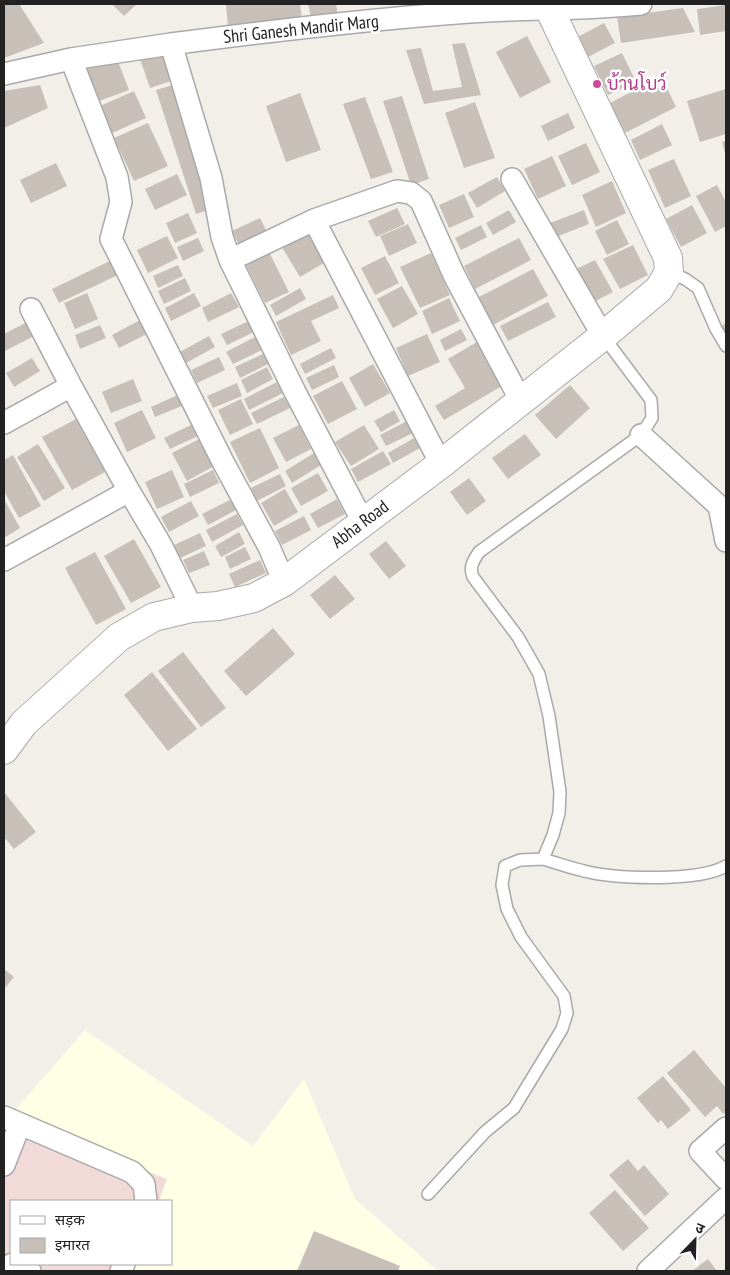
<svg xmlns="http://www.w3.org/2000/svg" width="730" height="1275" font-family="'PT Sans Narrow','Noto Sans Devanagari',Sarabun,sans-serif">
	<rect width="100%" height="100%" fill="#f2efe9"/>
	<!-- commercial -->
	<path fill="#f2dad9" d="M4,1112L10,1116L167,1179L159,1201H11V1264H136L133,1271H9L4,1269Z"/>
	<!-- education -->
	<path fill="#ffffe5" d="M85,1030L253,1146L304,1079L355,1199L438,1271H133L136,1264H171V1201H159L167,1179L10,1116Z"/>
	<!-- building -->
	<path fill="#c7bfb8" d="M4,4H19L44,43L4,58Z
		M112,4H137L124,16Z
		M226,4H300L302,19L228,27Z
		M308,4H336L338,17L312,22Z
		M726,5V31L700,35L697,9Z
		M683,8L695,32L621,43L617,17Z
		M604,23L615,43L586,58L576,38Z
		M527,36L551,82L520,98L496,52Z
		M465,43L481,95L424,104L406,50L421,48L433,91L462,87L452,44Z
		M164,51L174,80L150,88L140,59Z
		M622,53L636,82L608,95L594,66Z
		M116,56L129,90L91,104L78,70Z
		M654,80L658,88L665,84L676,107L625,133L610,103Z
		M176,84L215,208L196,214L156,90Z
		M40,85L48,108L4,128V91Z
		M726,89V134L700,142L687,101Z
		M134,91L146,118L112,133L100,106Z
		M300,93L321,150L286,162L266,106Z
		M402,96L429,179L411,185L383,101Z
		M365,97L393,172L371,179L343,104Z
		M475,102L495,158L464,168L445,113Z
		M568,113L575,128L548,141L541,126Z
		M148,123L168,166L134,181L114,138Z
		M662,124L672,145L640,160L631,140Z
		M726,141V156L722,142Z
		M586,143L600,172L572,185L558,156Z
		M552,156L566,186L538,199L524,169Z
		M674,159L691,196L665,208L648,170Z
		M56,163L67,186L31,203L20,180Z
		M177,174L187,195L155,210L145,189Z
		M497,177L505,191L477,208L468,193Z
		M612,181L626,213L596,227L582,195Z
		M717,185L726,202V226L715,232L696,196Z
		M464,194L474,217L449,228L439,205Z
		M692,205L707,233L681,247L666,219Z
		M397,208L405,224L376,237L368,221Z
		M509,210L516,222L493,235L486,223Z
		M584,210L589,224L556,237L550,223Z
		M188,213L197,233L175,243L166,223Z
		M260,218L267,232L239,245L232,231Z
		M617,220L629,244L607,255L595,231Z
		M408,224L417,243L389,256L380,236Z
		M481,225L487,237L461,250L455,238Z
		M305,229L324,263L300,277L280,244Z
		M167,236L178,258L148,273L137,250Z
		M198,238L204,251L183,261L177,247Z
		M519,238L531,260L475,289L464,266Z
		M633,245L648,275L620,289L603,259Z
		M269,252L289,292L265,303L245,263Z
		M431,253L450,295L420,308L400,267Z
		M385,256L399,283L375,295L361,268Z
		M114,259L122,273L59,303L52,289Z
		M595,260L613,292L586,306L568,273Z
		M178,265L183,276L158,288L153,276Z
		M533,269L548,296L493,325L479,297Z
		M185,278L191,291L164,304L158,291Z
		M402,286L418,314L393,328L377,299Z
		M300,288L306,299L276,316L270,305Z
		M87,293L98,319L75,329L64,303Z
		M194,293L201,306L171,321L165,308Z
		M231,293L239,307L208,322L202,308Z
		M333,295L339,308L311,321L321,341L291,355L276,322Z
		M449,298L460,321L432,334L422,311Z
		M548,302L556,317L508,341L500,326Z
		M140,320L147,334L119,348L112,335Z
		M251,320L256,331L227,345L221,334Z
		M27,322L34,336L5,351L4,334Z
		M726,323V334L721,326Z
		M100,325L106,338L80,349L75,335Z
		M461,329L467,340L445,351L440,340Z
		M427,334L440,362L408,376L396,348Z
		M209,336L215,347L186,363L180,352Z
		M255,337L262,350L233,364L226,352Z
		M477,342L502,386L444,420L435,406L465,388L448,359Z
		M331,348L336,358L305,374L300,364Z
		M265,353L270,363L240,378L235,367Z
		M219,357L225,370L197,383L191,370Z
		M32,358L40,371L14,387L6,373Z
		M373,364L390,393L365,407L349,378Z
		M334,365L339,377L312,390L306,378Z
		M267,367L273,379L247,393L241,380Z
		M133,379L142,401L111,413L102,392Z
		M342,381L357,409L328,424L313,396Z
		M277,382L283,393L249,410L244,399Z
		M237,383L242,396L213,408L207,396Z
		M570,385L590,408L556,439L535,415Z
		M180,394L184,405L155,417L151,407Z
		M284,397L290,408L257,424L251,413Z
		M241,399L253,424L230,435L218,410Z
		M142,410L156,438L127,452L114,423Z
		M394,410L400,421L381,432L374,421Z
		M76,419L105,472L72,490L42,437Z
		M407,421L413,433L386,446L380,435Z
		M193,424L198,436L170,449L164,438Z
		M299,425L311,449L286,462L273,438Z
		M364,425L379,449L351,466L335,442Z
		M260,428L279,468L250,483L230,442Z
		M525,434L541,455L508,479L492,458Z
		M414,438L420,448L393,463L388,453Z
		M199,439L214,466L187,481L172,453Z
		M38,444L65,488L44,501L17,457Z
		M383,451L391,464L358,482L351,469Z
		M314,453L321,465L292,483L285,471Z
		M13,455L41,506L19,518L4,491V460Z
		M172,470L184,497L157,509L145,482Z
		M213,470L219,483L190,497L184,484Z
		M318,473L328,491L301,506L291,488Z
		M280,474L286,486L257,501L251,488Z
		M469,478L486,501L467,515L450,492Z
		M285,489L298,512L274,526L261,503Z
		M4,499L20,528L4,538Z
		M337,499L345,514L318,528L310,514Z
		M230,500L236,510L208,525L202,514Z
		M191,501L199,516L169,532L161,517Z
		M237,514L243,525L212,542L206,530Z
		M304,516L311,530L282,545L275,531Z
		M239,532L245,544L221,557L215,546Z
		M200,533L206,546L180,558L174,545Z
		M134,539L161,587L131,603L104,556Z
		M386,541L406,566L389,579L369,554Z
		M245,547L251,559L230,569L225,557Z
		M204,551L210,565L189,573L183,560Z
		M95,552L126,609L96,625L65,568Z
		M260,560L266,573L235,587L229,574Z
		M335,575L355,599L330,619L310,595Z
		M273,628L295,654L246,696L224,671Z
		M183,652L226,708L201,727L158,671Z
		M152,672L197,729L168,751L124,695Z
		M4,792L36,832L14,849L4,837Z
		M4,969L14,977L4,989Z
		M694,1050L726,1088V1111L723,1114L717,1106L705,1117L667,1073Z
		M663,1076L691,1110L668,1129L661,1120L658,1123L637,1098Z
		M628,1159L638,1171L644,1165L669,1194L645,1216L609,1175Z
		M615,1190L649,1228L623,1251L589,1213Z
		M314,1231L400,1266L398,1271H297Z
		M708,1259L717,1271H692Z"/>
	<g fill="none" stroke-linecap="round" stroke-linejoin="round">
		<!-- service casing -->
		<g stroke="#a9a9a9" stroke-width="14">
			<path id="service" d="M669,272L685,279L698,288L716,329L726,346
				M603,336L651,400L652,418L641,435L479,552C473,561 469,567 473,577L518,637L539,674L549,716L560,792L559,813L553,835L543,859C557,863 570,868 584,871C615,879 699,882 726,866
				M428,1194L485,1132L514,1108L562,1029L567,1013L564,996L521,937L507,909L502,885L505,866L520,860L543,859"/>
		</g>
		<!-- minor casing -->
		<g stroke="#a9a9a9" stroke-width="24">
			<path id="minor" d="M171,44C270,31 370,19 470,12C527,8 584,10 641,4
				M71,59L117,177L121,202L111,239L222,460L269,547L284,582
				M4,74L71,59L171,44L211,178L222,237L230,260L295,392L363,522
				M512,179L603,336
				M314,220L397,191L411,193L421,201L454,275L521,401
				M230,260L314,220L441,464
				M31,309L71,386
				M4,423L71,386L129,491
				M641,435L719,506L726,541
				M4,560L129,491L161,545L192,608
				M4,1117L132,1172L144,1184L146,1201
				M726,1128L700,1151L726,1179
				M4,1165L20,1124
				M12,1264L30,1271
				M121,1271L124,1264
				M648,1271L726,1198"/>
		</g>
		<!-- tertiary casing -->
		<g stroke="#a9a9a9" stroke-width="30">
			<path id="tertiary" d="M4,750L24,723L119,637L154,617L192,608L218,606L254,598L284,582L441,464L603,336L659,289L669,272L668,258L547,4"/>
		</g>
		<!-- service -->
		<use href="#service" stroke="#fff" stroke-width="11"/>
		<!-- minor -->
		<use href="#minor" stroke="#fff" stroke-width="21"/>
		<!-- tertiary -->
		<use href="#tertiary" stroke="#fff" stroke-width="28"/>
	</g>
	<!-- markers -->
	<circle fill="#d1479c" stroke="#fff" stroke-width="2" cx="597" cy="84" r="5"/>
	<g text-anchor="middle" stroke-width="5" stroke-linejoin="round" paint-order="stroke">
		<!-- street labels -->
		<g font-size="18" fill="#222" stroke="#fff">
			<text transform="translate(301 29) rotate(-6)" y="6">Shri Ganesh Mandir Marg</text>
			<text transform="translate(360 524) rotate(-37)" y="6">Abha Road</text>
		</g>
		<!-- hotel labels -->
		<g font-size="18" fill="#b23c85" stroke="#fff" text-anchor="start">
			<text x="607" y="90">บ้านโบว์</text>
		</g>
	</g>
	<!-- border -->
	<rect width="730" height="1275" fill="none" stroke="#222222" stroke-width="10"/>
	<!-- legend -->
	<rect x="10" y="1200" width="162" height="65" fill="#ffffff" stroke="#a7a7a7"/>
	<rect x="20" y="1216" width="25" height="8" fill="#ffffff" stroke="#a7a7a7"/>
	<text x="55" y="1225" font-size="15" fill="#222222">सड़क</text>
	<rect x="20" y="1238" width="25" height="15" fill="#c7bfb8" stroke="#a7a7a7"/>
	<text x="55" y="1250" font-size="15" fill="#222222">इमारत</text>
	<!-- north arrow -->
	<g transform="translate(695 1240) rotate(23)" stroke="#ffffff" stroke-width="4" paint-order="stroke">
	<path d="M0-4L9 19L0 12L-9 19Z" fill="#222222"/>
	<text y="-8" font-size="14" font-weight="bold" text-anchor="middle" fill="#222222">उ</text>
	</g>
</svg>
